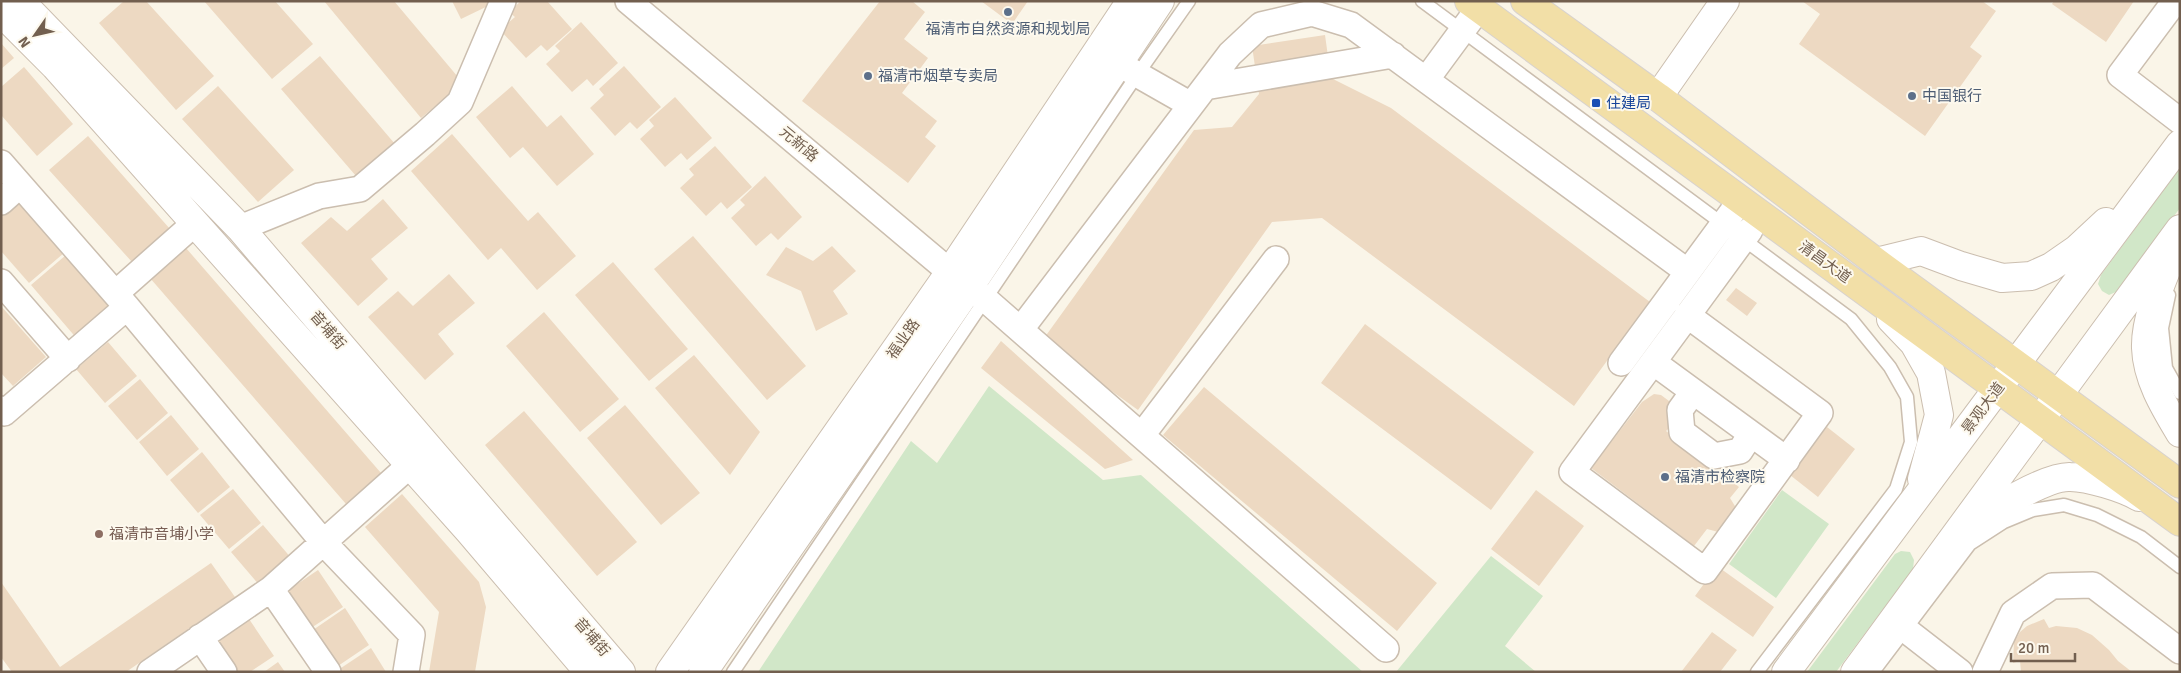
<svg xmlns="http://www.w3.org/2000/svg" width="2181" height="673" font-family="Signika,'Noto Sans SC',sans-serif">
	<rect width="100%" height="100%" fill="#faf5e8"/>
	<!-- green -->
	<path fill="#d1e7c8" d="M2180,168V208L2118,291L2109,295L2102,291L2098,284L2101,275Z
		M989,386L1103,480L1141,475L1363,672H758L911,441L937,463Z
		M1782,490L1829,524L1776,598L1729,564Z
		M1901,551L1910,552L1914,560L1913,569L1836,672H1807L1895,554Z
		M1491,556L1543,596L1505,646L1536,672H1396Z"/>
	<!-- building -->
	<path fill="#edd9c2" d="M124,1H146L214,76L176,110L99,23Z
		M204,1H275L313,44L272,79Z
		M324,1H394L463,83L421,118Z
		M452,1H491L492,4L461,19Z
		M521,1H547L572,29L547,51L541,45L526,58L500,30L515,17L509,12Z
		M880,1H912L925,12L904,39L928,58L902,93L937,121L925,137L936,146L908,183L802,101Z
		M981,1H1028L1012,24Z
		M1802,1H1982L1996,11L1970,47L1982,56L1925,136L1799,44L1820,14Z
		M2054,1H2134L2106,42L2052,4Z
		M581,22L618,63L593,86L587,79L572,92L546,64L560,51L555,46Z
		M1325,35L1331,78L1391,108L1650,302L1574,406L1322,218L1272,222L1138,410L1042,341L1194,130L1232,127L1259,94L1252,46Z
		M1,43L14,58L1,69Z
		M320,56L395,144L356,176L281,89Z
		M624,66L661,107L637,129L630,122L615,136L590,108L604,95L599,89Z
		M24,67L73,124L37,156L1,115V87Z
		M218,86L294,170L258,202L182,119Z
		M512,86L547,127L561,115L594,154L557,186L523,147L510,158L476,117Z
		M675,97L712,138L687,160L681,153L665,167L640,139L654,126L649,120Z
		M452,134L528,221L538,212L576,256L537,290L501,248L488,260L411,171Z
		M88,136L170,229L132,262L49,170Z
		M715,146L752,187L727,209L721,202L706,216L680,188L694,175L689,169Z
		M765,176L802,217L778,240L771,233L756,246L731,218L745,205L740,200Z
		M17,199L64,253L29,283L1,251V212Z
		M383,199L408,228L371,259L388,279L358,306L301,243L331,217L347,231Z
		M693,236L806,366L767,400L654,269Z
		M832,246L856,271L833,291L848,314L816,331L801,291L766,275L786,247L813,261Z
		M186,248L381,473L346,504L150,278Z
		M66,255L113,310L78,340L31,285Z
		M613,262L688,349L649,381L575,295Z
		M449,274L475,303L438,334L454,354L425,380L368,317L398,291L413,306Z
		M1736,288L1757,303L1747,316L1726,300Z
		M1,306L46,357L13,386L1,373Z
		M544,312L619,399L580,432L506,346Z
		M1365,324L1534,452L1491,510L1321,383Z
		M1001,341L1133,460L1105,469L981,368Z
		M108,342L137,376L105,403L76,369Z
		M694,355L760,432L730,475L655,388Z
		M140,379L168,413L137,440L108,406Z
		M1204,387L1437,583L1397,631L1163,435Z
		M1654,394L1661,395L1673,404L1672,425L1666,431L1739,487L1730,498L1738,511L1722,533L1707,529L1694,546L1591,468L1642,402Z
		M625,405L700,493L661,525L587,438Z
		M524,411L637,542L597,576L485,445Z
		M171,415L199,449L167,476L139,442Z
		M1827,427L1855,449L1818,497L1790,475Z
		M202,452L230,487L198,513L170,480Z
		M233,489L261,523L229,549L200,515Z
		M1536,490L1584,526L1539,586L1491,549Z
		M402,494L479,582L486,607L475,672H429L439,612L365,527Z
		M263,525L292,559L260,586L231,552Z
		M211,563L235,597L126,672H12L1,657V582L60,667Z
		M1717,566L1774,607L1753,637L1695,596Z
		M318,570L343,607L308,630L284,593Z
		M345,608L369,645L335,668L310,632Z
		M249,619L274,656L250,672H234L214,642Z
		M2044,619L2049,628L2056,626L2077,628L2092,635L2109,650L2118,661L2132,672H2021L2020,661L2013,663L2014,642L2020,632L2027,626Z
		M1712,632L1737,650L1720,672H1681Z
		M371,648L386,672H335Z
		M278,662L285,672H264Z"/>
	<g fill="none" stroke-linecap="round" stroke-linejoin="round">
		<!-- service casing -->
		<g stroke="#cbbeaf" stroke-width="15">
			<path id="service" d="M1422,1L1851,319L1890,367L1907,397L1911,442L1896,489L1757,672
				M2169,295L2162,328L2166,368L2180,393
				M733,672L1137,75L1189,1
				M1873,672L1970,544L2004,522L2033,510L2064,505L2097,515L2141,537L2180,567"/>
		</g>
		<!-- minor casing -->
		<g stroke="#cbbeaf" stroke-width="28">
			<path id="minor" d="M628,1L950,272L985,299L1386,649
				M2175,1L2120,75L2180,121
				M1119,64L1191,105
				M1426,80L1479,8
				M1205,87L1393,55
				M1,163L127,307
				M1,202L20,185
				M240,228L319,196L360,189L425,134L460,102L503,1
				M1,282L68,359
				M116,293L195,223
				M1687,315L1820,413L1705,571L1572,472C1631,392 1691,311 1750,230
				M1021,329L1230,54L1261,25L1312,13L1351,25L1688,272
				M1653,362L1787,460
				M1621,363L1741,200
				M1693,392L1680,410L1682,432L1714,456L1740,451L1751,434
				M1,409L4,413L127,307L324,543L412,635L406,672
				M1142,435L1276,259
				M271,589L328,672
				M1893,620L1960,672
				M200,637L224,672
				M150,672L271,589L410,465
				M1985,672L2013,613L2052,586L2093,585L2180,651"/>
		</g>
		<!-- tertiary casing -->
		<g stroke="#cbbeaf" stroke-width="30">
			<path id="tertiary" d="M20,1L240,228L621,672
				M1,12L55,66L469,531L589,672
				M1658,97L1725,1
				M2172,256C2161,283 2145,319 2146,348C2147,379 2165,408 2180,433
				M1876,262L1921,251L1961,266L2002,278L2031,276L2051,267L2077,249L2106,222
				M1891,319L1914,343L1931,373L1939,415L1922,479
				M1970,525C1990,511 2046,476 2070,477C2088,477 2124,488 2139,497
				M670,672L950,272L1131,1
				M703,672L970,286L1160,1
				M1786,672L2180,144
				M1855,672L2180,229"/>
		</g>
		<!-- primary casing -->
		<g stroke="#d8d2ce" stroke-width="30">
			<path id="primary" d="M1469,1L2180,522
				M1525,1L1658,97L1876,262L2180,484"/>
		</g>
		<!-- service -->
		<use href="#service" stroke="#fff" stroke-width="12"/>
		<!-- minor -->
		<use href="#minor" stroke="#fff" stroke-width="25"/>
		<!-- tertiary -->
		<use href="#tertiary" stroke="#fff" stroke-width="28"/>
		<!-- primary -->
		<use href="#primary" stroke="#f2dfa7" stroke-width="28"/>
	</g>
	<!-- markers -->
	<g fill="#5c6f8a" stroke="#fdf9ee" stroke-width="2">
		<circle cx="1008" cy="12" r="5"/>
		<circle cx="868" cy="76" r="5"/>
		<circle cx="1912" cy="96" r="5"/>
		<circle cx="1665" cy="477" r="5"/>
	</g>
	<rect fill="#1a4fb4" stroke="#fdf9ee" stroke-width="2" x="1591" y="98" width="10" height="10" rx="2.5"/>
	<circle fill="#8d6e63" stroke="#fdf9ee" stroke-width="2" cx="99" cy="534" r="5"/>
	<g text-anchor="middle" stroke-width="4" stroke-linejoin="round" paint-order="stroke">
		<!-- service labels -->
		<g font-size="15" fill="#4e5e75" stroke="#fdf9ee" text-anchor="start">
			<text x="1008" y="34" text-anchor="middle">福清市自然资源和规划局</text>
			<text x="878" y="81">福清市烟草专卖局</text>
			<text x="1922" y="101">中国银行</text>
			<text x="1675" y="482">福清市检察院</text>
		</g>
		<!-- transit labels -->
		<g font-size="15" fill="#164399" stroke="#fdf9ee" text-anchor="start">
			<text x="1606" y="108">住建局</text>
		</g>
		<!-- street labels -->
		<g font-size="15" fill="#725f4f" stroke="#fdf9ee">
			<text transform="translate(799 144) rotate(40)" y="5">元新路</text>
			<text transform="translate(1825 262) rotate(36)" y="5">清昌大道</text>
			<text transform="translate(328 330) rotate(49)" y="5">音埔街</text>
			<text transform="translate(903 339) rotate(-55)" y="5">福业路</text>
			<text transform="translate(1983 408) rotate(-53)" y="5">景观大道</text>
			<text transform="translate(592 637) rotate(49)" y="5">音埔街</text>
		</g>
		<!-- education labels -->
		<g font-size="15" fill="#785e54" stroke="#fdf9ee" text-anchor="start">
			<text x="109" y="539">福清市音埔小学</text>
		</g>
	</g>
	<!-- border -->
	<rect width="2181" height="673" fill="none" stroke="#725f4f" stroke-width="5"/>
	<!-- north arrow -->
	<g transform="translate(35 35) rotate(236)" stroke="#fdf9ee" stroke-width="4" paint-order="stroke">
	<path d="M0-4L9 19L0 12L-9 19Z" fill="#725f4f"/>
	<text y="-8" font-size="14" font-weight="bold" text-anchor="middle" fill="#725f4f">N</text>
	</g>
	<!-- scale -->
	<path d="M2011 653v8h64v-8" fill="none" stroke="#725f4f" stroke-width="2.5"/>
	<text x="2018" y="653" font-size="15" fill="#725f4f" stroke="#fdf9ee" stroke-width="4" paint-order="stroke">20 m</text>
</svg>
